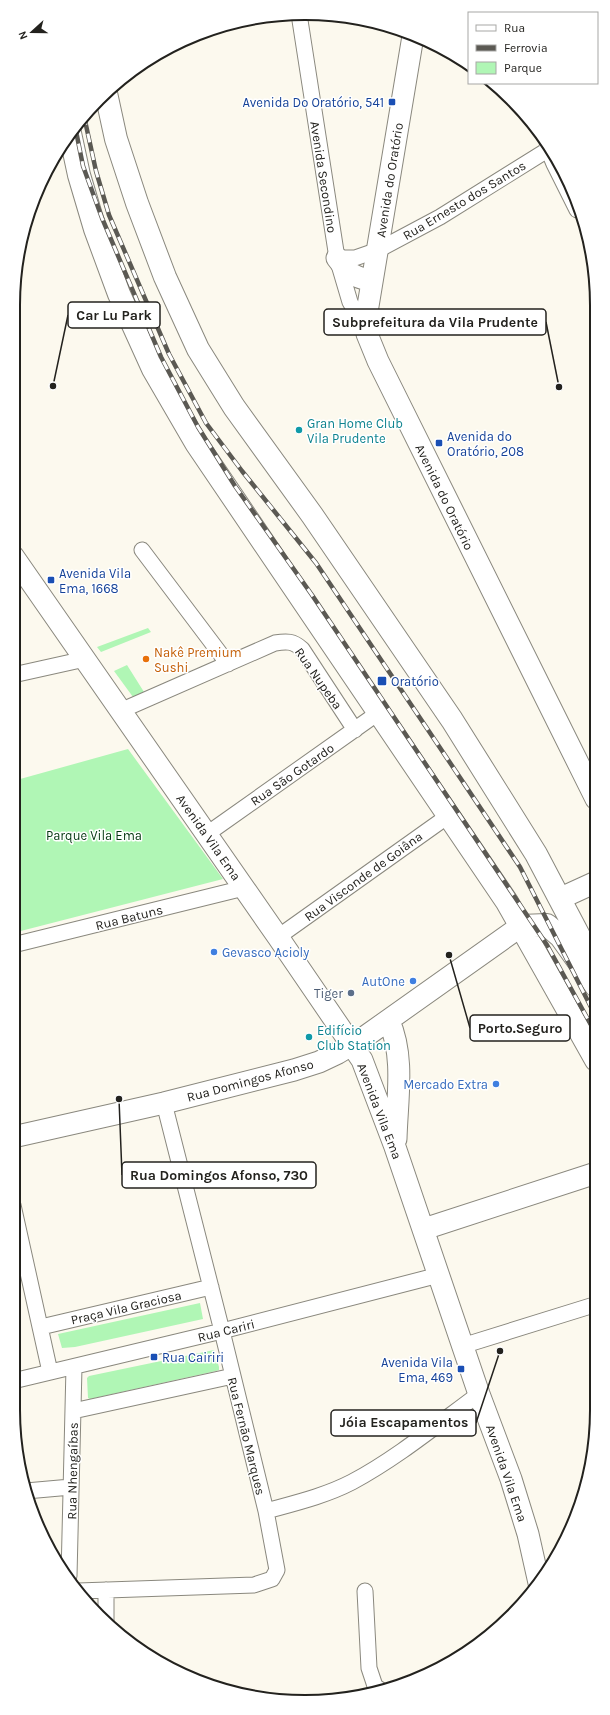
<svg xmlns="http://www.w3.org/2000/svg" width="610" height="1715" font-family="Karla,sans-serif">
	<rect width="100%" height="100%" fill="#fcf9ee"/>
	<!-- green -->
	<path fill="#b0f6b5" d="M148,628L151,632L101,652L97,647Z
		M127,665L144,692L133,697L114,671Z
		M128,749L223,879L13,933V781Z
		M200,1303L203,1319L75,1347L62,1348L58,1334Z
		M214,1350L219,1367V1370L216,1371L90,1399L88,1398L87,1378L89,1376Z"/>
	<g fill="none" stroke-linecap="round" stroke-linejoin="round">
		<!-- street casing -->
		<g stroke="#8a887e" stroke-width="17">
			<path id="street" d="M299,14L337,258L350,302L366,331
				M547,147L554,164L577,210
				M337,258H355L378,250L440,217L549,149
				M142,550L228,664
				M13,675L85,659
				M120,711L275,643C287,641 293,641 302,649L355,730
				M207,834L378,713
				M278,937L448,816
				M13,945L244,888
				M13,1205L50,1372
				M41,1327L211,1287
				M462,1346L597,1304
				M13,1381L222,1331L439,1275
				M73,1411L233,1376
				M26,1491L71,1487
				M266,1511C295,1503 325,1496 352,1482C397,1458 438,1424 479,1394
				M69,1576L74,1367
				M78,1591L254,1585L272,1579L277,1570L266,1511L222,1331L164,1103
				M365,1591L369,1668L375,1686L382,1691
				M106,1622V1590"/>
		</g>
		<!-- secondary casing -->
		<g stroke="#8a887e" stroke-width="23">
			<path id="secondary" d="M413,36L367,312V334L378,361L596,799
				M337,258C348,273 353,277 372,281
				M13,556L278,937L362,1060L395,1147L479,1394L511,1479L528,1534L539,1583
				M561,898L596,882
				M389,1021C405,1057 397,1100 396,1139
				M13,1137L164,1103L294,1070L319,1062L338,1053L366,1036L521,926
				M424,1229L596,1173"/>
		</g>
		<!-- primary casing -->
		<g stroke="#8a887e" stroke-width="24">
			<path id="primary" d="M106,93L116,139L137,203L165,277L198,349L234,407L312,515L452,720L536,854L596,968
				M70,133L79,175L95,229L119,294L153,369L196,443L507,902L596,1060
				M521,926L547,925L561,937L596,986"/>
		</g>
		<!-- street -->
		<use href="#street" stroke="#fff" stroke-width="15"/>
		<!-- secondary -->
		<use href="#secondary" stroke="#fff" stroke-width="21"/>
		<!-- primary -->
		<use href="#primary" stroke="#fff" stroke-width="22"/>
		<!-- rail casing -->
		<g stroke="#5b5953" stroke-width="4.5">
			<path id="rail" d="M84,116L96,171L109,215L169,354L206,423L242,471L316,563L520,867L596,1017
				M75,126L83,166L102,218L161,357L198,427L235,486L312,595L547,945L596,1034"/>
		</g>
		<!-- rail -->
		<use href="#rail" stroke="#fff" stroke-width="3" stroke-dasharray="9" stroke-linecap="butt"/>
	</g>
	<!-- markers -->
	<g fill="#1a4fb4" stroke="#fff" stroke-width="1.5">
		<rect x="388" y="98" width="8" height="8" rx="2"/>
		<rect x="435" y="439" width="8" height="8" rx="2"/>
		<rect x="47" y="576" width="8" height="8" rx="2"/>
		<rect x="377" y="676" width="10" height="10" rx="2"/>
		<rect x="150" y="1353" width="8" height="8" rx="2"/>
		<rect x="457" y="1365" width="8" height="8" rx="2"/>
	</g>
	<g fill="#0f9aa8" stroke="#fff" stroke-width="1.5">
		<circle cx="299" cy="430" r="4"/>
		<circle cx="309" cy="1037" r="4"/>
	</g>
	<circle fill="#e8710a" stroke="#fff" stroke-width="1.5" cx="146" cy="659" r="4"/>
	<g fill="#3f7fe0" stroke="#fff" stroke-width="1.5">
		<circle cx="214" cy="952" r="4"/>
		<circle cx="413" cy="981" r="4"/>
		<circle cx="496" cy="1084" r="4"/>
	</g>
	<circle fill="#5c6f8a" stroke="#fff" stroke-width="1.5" cx="351" cy="993" r="4"/>
	<g text-anchor="middle" stroke-width="3" stroke-linejoin="round" paint-order="stroke">
		<!-- transit labels -->
		<g font-size="13" fill="#164399" stroke="#fff" text-anchor="start">
			<text x="384" y="107" text-anchor="end">Avenida Do Oratório, 541</text>
			<text x="447" y="441">Avenida do<tspan x="447" dy="15">Oratório, 208</tspan></text>
			<text x="59" y="578">Avenida Vila<tspan x="59" dy="15">Ema, 1668</tspan></text>
			<text x="391" y="686">Oratório</text>
			<text x="162" y="1362">Rua Cairiri</text>
			<text x="453" y="1367" text-anchor="end">Avenida Vila<tspan x="453" dy="15">Ema, 469</tspan></text>
		</g>
		<!-- street labels -->
		<g font-size="13" fill="#23221e" stroke="#fff">
			<text transform="translate(324 177) rotate(81)" y="5">Avenida Secondino</text>
			<text transform="translate(389 180) rotate(-81)" y="5">Avenida do Oratório</text>
			<text transform="translate(464 200) rotate(-31)" y="5">Rua Ernesto dos Santos</text>
			<text transform="translate(445 497) rotate(64)" y="5">Avenida do Oratório</text>
			<text transform="translate(319 678) rotate(55)" y="5">Rua Nupeba</text>
			<text transform="translate(292 774) rotate(-35)" y="5">Rua São Gotardo</text>
			<text transform="translate(209 837) rotate(55)" y="5">Avenida Vila Ema</text>
			<text transform="translate(363 876) rotate(-36)" y="5">Rua Visconde de Goiâna</text>
			<text transform="translate(129 917) rotate(-14)" y="5">Rua Batuns</text>
			<text transform="translate(250 1080) rotate(-15)" y="5">Rua Domingos Afonso</text>
			<text transform="translate(380 1111) rotate(69)" y="5">Avenida Vila Ema</text>
			<text transform="translate(126 1307) rotate(-13)" y="5">Praça Vila Graciosa</text>
			<text transform="translate(226 1330) rotate(-14)" y="5">Rua Cariri</text>
			<text transform="translate(247 1436) rotate(76)" y="5">Rua Fernão Marques</text>
			<text transform="translate(72 1471) rotate(-89)" y="5">Rua Nhengaíbas</text>
			<text transform="translate(507 1473) rotate(71)" y="5">Avenida Vila Ema</text>
		</g>
		<!-- culture labels -->
		<g font-size="13" fill="#0d838f" stroke="#fff" text-anchor="start">
			<text x="307" y="428">Gran Home Club<tspan x="307" dy="15">Vila Prudente</tspan></text>
			<text x="317" y="1035">Edifício<tspan x="317" dy="15">Club Station</tspan></text>
		</g>
		<!-- food labels -->
		<g font-size="13" fill="#c56008" stroke="#fff" text-anchor="start">
			<text x="154" y="657">Nakê Premium<tspan x="154" dy="15">Sushi</tspan></text>
		</g>
		<!-- park labels -->
		<g font-size="13" fill="#00360d" stroke="#fff">
			<text x="94" y="840">Parque Vila Ema</text>
		</g>
		<!-- shop labels -->
		<g font-size="13" fill="#366cbe" stroke="#fff" text-anchor="end">
			<text x="222" y="957" text-anchor="start">Gevasco Acioly</text>
			<text x="405" y="986">AutOne</text>
			<text x="488" y="1089">Mercado Extra</text>
		</g>
		<!-- service labels -->
		<g font-size="13" fill="#4e5e75" stroke="#fff" text-anchor="end">
			<text x="343" y="998">Tiger</text>
		</g>
	</g>
	<!-- crop -->
	<path d="M0 0H610V1715H0ZM305 20H305A285 285 0 0 1 590 305V1410A285 285 0 0 1 305 1695H305A285 285 0 0 1 20 1410V305A285 285 0 0 1 305 20Z" fill="#fff" fill-rule="evenodd"/>
	<path fill="none" stroke="#23221e" stroke-width="2" d="M305 20H305A285 285 0 0 1 590 305V1410A285 285 0 0 1 305 1695H305A285 285 0 0 1 20 1410V305A285 285 0 0 1 305 20Z"/>
	<!-- callouts -->
	<path fill="none" stroke="#23221e" stroke-width="1.5" d="M53 386L68 315M559 387L546 322M449 955L470 1028M119 1099L122 1175M500 1351L476 1423"/>
	<g fill="#23221e" stroke="#fff" stroke-width="1.5">
		<circle cx="53" cy="386" r="4"/>
		<circle cx="559" cy="387" r="4"/>
		<circle cx="449" cy="955" r="4"/>
		<circle cx="119" cy="1099" r="4"/>
		<circle cx="500" cy="1351" r="4"/>
	</g>
	<g fill="#fff" stroke="#23221e" stroke-width="1.5">
		<rect x="68" y="302" width="92" height="26" rx="4"/>
		<rect x="324" y="309" width="222" height="26" rx="4"/>
		<rect x="470" y="1015" width="100" height="26" rx="4"/>
		<rect x="122" y="1162" width="194" height="26" rx="4"/>
		<rect x="331" y="1410" width="145" height="26" rx="4"/>
	</g>
	<g font-size="14" text-anchor="middle" font-weight="bold" fill="#23221e">
		<text x="114" y="320">Car Lu Park</text>
		<text x="435" y="327">Subprefeitura da Vila Prudente</text>
		<text x="520" y="1033">Porto.Seguro</text>
		<text x="219" y="1180">Rua Domingos Afonso, 730</text>
		<text x="404" y="1427">Jóia Escapamentos</text>
	</g>
	<!-- legend -->
	<rect x="468" y="12" width="130" height="72" fill="#ffffff" stroke="#a7a7a5"/>
	<rect x="476" y="25" width="20" height="6" fill="#ffffff" stroke="#a7a7a5"/>
	<text x="504" y="32" font-size="12" fill="#23221e">Rua</text>
	<rect x="476" y="45" width="20" height="6" fill="#5b5953" stroke="#a7a7a5"/>
	<text x="504" y="52" font-size="12" fill="#23221e">Ferrovia</text>
	<rect x="476" y="62" width="20" height="12" fill="#b0f6b5" stroke="#a7a7a5"/>
	<text x="504" y="72" font-size="12" fill="#23221e">Parque</text>
	<!-- north arrow -->
	<g transform="translate(32 32) rotate(249)" stroke="#ffffff" stroke-width="3" paint-order="stroke">
	<path d="M0-3L7 15L0 10L-7 15Z" fill="#23221e"/>
	<text y="-6" font-size="11" font-weight="bold" text-anchor="middle" fill="#23221e">N</text>
	</g>
</svg>
